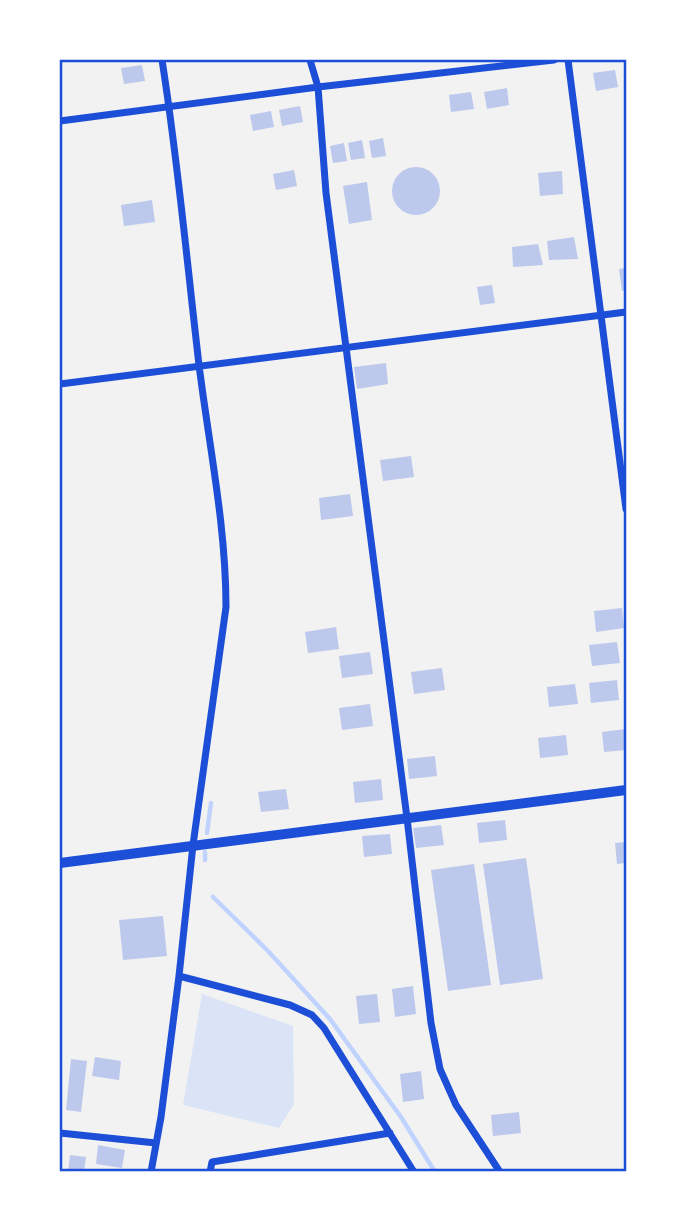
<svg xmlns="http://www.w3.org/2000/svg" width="686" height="1231" font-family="Poppins,sans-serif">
	<rect width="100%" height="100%" fill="#f2f2f2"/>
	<!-- green -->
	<path fill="#dbe4f7" d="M202,994L293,1026L294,1104L279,1128L183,1105Z"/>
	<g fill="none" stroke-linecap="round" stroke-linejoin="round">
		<!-- stream -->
		<path stroke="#bfd3fe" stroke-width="4.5" d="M207,833L211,803
			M205,860V852
			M213,897L268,951L330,1019L401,1117L435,1172"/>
	</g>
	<!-- building -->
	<path fill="#bdc9ec" d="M142,65L145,81L124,84L121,68Z
		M615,70L618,87L596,91L593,73Z
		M507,88L509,105L487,109L484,92Z
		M471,92L474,109L451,112L449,95Z
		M300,106L303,122L282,126L279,110Z
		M271,111L274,127L253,131L250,115Z
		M383,138L386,156L372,158L369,141Z
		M362,140L365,158L351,160L348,143Z
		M344,143L347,161L333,163L330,146Z
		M392 191a24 24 0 1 1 48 0a24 24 0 1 1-48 0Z
		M294,170L297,186L276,190L273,174Z
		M562,171L563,194L540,196L538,173Z
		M367,182L372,220L349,224L343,186Z
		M152,200L155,222L124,226L121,205Z
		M574,237L578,259L549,260L547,241Z
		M538,244L543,265L513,267L512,247Z
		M626,268V290L622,291L619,269Z
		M492,285L495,303L480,305L477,287Z
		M386,363L388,384L357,389L354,367Z
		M411,456L414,477L383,481L380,460Z
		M350,494L353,516L321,520L319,498Z
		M622,608L624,628L596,632L594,611Z
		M336,627L339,649L308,653L305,632Z
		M617,642L620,663L592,666L589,645Z
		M370,652L373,674L342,678L339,656Z
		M442,668L445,690L414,694L411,672Z
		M617,680L619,700L591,703L589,683Z
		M575,684L578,704L549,707L547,687Z
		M370,704L373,726L342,730L339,708Z
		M626,729V750L604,752L602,732Z
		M566,735L568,755L540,758L538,738Z
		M435,756L437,776L409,779L407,759Z
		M381,779L383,800L355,803L353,782Z
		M286,789L289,809L261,812L258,792Z
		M505,820L507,840L479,843L477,823Z
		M441,825L444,845L416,848L413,828Z
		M390,834L392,854L364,857L362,836Z
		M626,842V863L617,864L615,843Z
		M526,858L543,979L500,985L483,864Z
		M474,864L491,985L448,991L431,870Z
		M163,916L167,956L123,960L119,920Z
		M413,986L416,1014L395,1017L392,989Z
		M377,994L380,1022L359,1024L356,996Z
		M95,1057L121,1061L119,1080L92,1076Z
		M71,1059L87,1061L81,1112L66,1110Z
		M421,1071L424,1099L403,1102L400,1074Z
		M519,1112L521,1133L493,1136L491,1115Z
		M98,1145L125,1150L122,1168L96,1164Z
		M70,1155L86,1157L84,1172H68Z"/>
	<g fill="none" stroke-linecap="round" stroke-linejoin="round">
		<!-- minor -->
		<path stroke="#1d4ed8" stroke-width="7" d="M310,60L318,87L326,193L407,818L431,1023L440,1069L456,1105L500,1172
			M568,60L626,509
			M60,121L318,87L554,60
			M60,384L626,312
			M179,976L290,1005L312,1015L324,1028L414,1172
			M60,1133L156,1143
			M151,1172L161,1117L179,976L193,845L226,607C226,526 209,445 199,365C187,263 178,161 162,60
			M210,1172L212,1162L390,1133"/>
		<!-- tertiary -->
		<path stroke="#1d4ed8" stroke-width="10" d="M60,863L626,790"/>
	</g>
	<!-- border -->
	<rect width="686" height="1231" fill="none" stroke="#ffffff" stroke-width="122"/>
	<rect x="61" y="61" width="564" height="1109" fill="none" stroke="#1d4ed8" stroke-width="2.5"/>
</svg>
